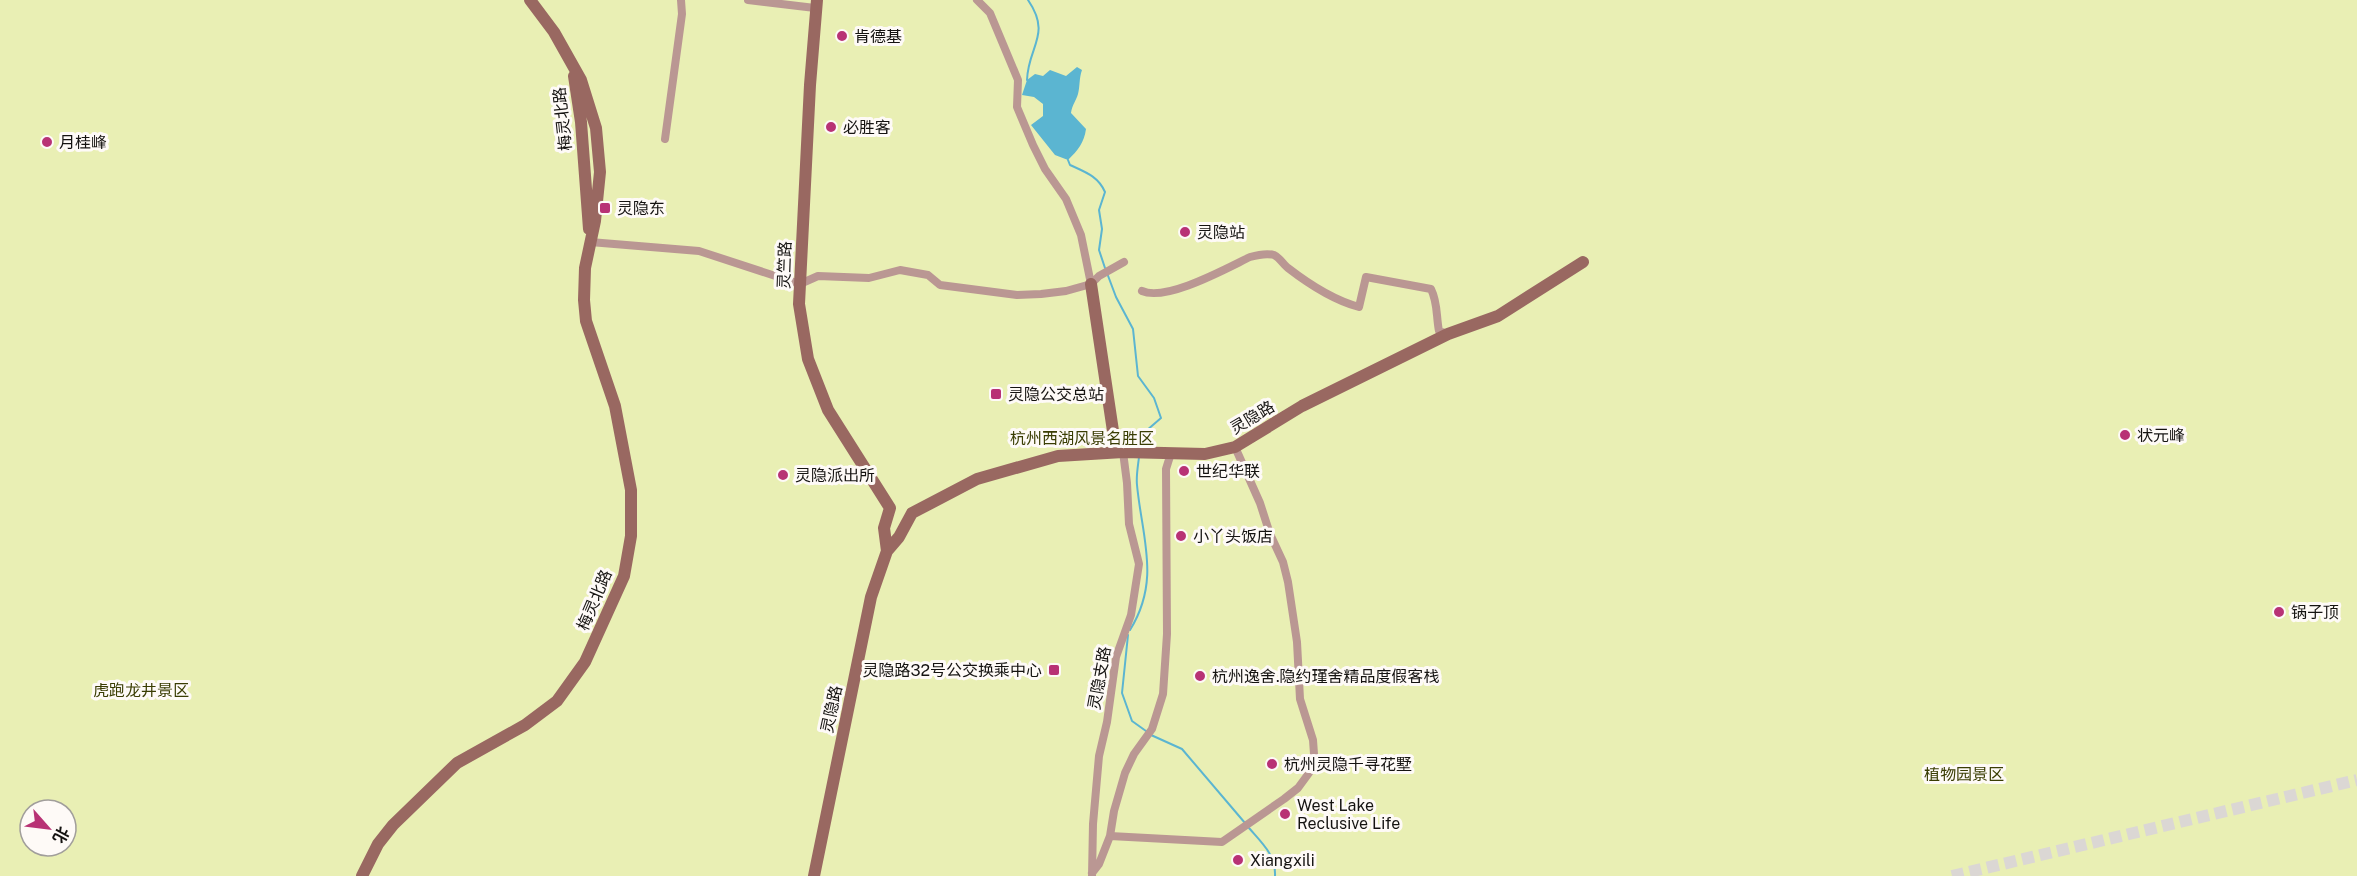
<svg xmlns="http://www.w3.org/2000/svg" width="2357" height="876" font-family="'Public Sans','Noto Sans SC',sans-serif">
	<rect width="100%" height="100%" fill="#fefaf7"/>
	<!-- green -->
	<path fill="#e9efb4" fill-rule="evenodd" d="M0,0H2357V876H0ZM30,810H66V846H30Z"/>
	<!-- water -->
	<path fill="#5bb5d1" d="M1077,67L1082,70C1079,78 1080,87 1078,94C1076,101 1072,105 1071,113L1086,129C1084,143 1078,150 1068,160L1055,155L1031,125L1043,116V104L1034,97L1022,95L1027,80L1035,74L1043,76L1050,70L1066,76Z"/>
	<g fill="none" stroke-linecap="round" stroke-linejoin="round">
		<!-- stream -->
		<path stroke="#5bb5d1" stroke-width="2" d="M1027,80C1028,46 1052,35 1028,0
			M1068,160L1070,165C1085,172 1098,176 1105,192L1099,210L1102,229L1099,250L1105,268
			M1107,273L1116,297L1133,329L1138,376L1154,398L1161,418L1146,431L1141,449
			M1130,630C1161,580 1142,538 1137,485C1136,476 1138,466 1139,457
			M1128,635L1122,693L1132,721L1146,731
			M1151,735L1182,749L1245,823
			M1249,828C1262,843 1276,855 1275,876"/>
		<!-- secondary-tunnel -->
		<path stroke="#dbd7d4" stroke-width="12" stroke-dasharray="12 6" stroke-linecap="butt" d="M1952,876L2357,780"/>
		<!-- street -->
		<path stroke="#ba9793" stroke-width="8" d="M748,0L815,8
			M977,0L990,13L1018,80L1017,107L1033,145L1045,169L1066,199L1081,235L1091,284
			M665,139L682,14L681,0
			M590,242L699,251L800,284L818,276L869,278L900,270L928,275L940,285L1017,295L1041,294L1066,291L1091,284L1099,276L1124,262
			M1142,291C1166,302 1227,268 1250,257C1257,255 1267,253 1274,255C1279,257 1284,265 1288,268C1310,285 1333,300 1359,307L1366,277L1431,289C1438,303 1436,316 1439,331L1448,334
			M1110,836L1114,811L1125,773L1134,754L1152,729L1163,694L1167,634L1166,469L1171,453
			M1092,873L1099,864L1110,836L1222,842L1284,799L1298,788L1309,773L1314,754L1313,740L1300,699L1297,642L1288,582L1283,562L1270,534L1260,503L1235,447
			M1092,876L1093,824L1099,756L1107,722L1116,657L1131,615L1139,564L1129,524L1127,483L1123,452"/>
		<!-- secondary -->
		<path stroke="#996861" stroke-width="12" d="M817,0L810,85L799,304L808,359L828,410L890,508
			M574,76L581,122L589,229
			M1091,284L1113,431L1123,452
			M912,513L977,479L1058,456L1123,452L1205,454L1235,447L1302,406L1448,334L1498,316L1583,262
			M887,551L884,528L890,508
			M362,876L378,844L393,825L457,763L525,725L557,701L585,662L624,576L631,536V490L615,406L586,321L584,300L585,268L595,221L600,172L596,128L581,80L554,32L530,0
			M814,876L871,597L887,551L899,537L912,513"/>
	</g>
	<!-- markers -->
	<g fill="#b83275" stroke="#fefaf7" stroke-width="2">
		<circle cx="842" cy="36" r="6"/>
		<circle cx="831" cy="127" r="6"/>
		<circle cx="47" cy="142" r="6"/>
		<rect x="599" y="202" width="12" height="12" rx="3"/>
		<circle cx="1185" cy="232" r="6"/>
		<rect x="990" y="388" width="12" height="12" rx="3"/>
		<circle cx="2125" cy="435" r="6"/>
		<circle cx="1184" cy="471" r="6"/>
		<circle cx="783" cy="475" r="6"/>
		<circle cx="1181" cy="536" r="6"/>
		<circle cx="2279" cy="612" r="6"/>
		<rect x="1048" y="664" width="12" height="12" rx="3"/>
		<circle cx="1200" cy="676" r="6"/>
		<circle cx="1272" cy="764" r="6"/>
		<circle cx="1285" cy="814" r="6"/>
		<circle cx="1238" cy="860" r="6"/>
	</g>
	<g text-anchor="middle" stroke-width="6" stroke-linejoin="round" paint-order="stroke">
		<!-- poi labels -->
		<g font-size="16" fill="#151311" stroke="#fefaf7" text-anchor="start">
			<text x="854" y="42">肯德基</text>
			<text x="843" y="133">必胜客</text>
			<text x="59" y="148">月桂峰</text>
			<text x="617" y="214">灵隐东</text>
			<text x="1197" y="238">灵隐站</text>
			<text x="1008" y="400">灵隐公交总站</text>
			<text x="2137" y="441">状元峰</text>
			<text x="1196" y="477">世纪华联</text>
			<text x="795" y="481">灵隐派出所</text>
			<text x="1193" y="542">小丫头饭店</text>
			<text x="2291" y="618">锅子顶</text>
			<text x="1042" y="676" text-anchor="end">灵隐路32号公交换乘中心</text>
			<text x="1212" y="682">杭州逸舍.隐约瑾舍精品度假客栈</text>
			<text x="1284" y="770">杭州灵隐千寻花墅</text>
			<text x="1297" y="811">West Lake<tspan x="1297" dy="18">Reclusive Life</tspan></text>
			<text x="1250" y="866">Xiangxili</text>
		</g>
		<!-- street labels -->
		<g font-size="16" fill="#151311" stroke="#fefaf7">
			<text transform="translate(562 119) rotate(-96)" y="6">梅灵北路</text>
			<text transform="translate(784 265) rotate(-88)" y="6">灵竺路</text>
			<text transform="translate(1252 417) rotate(-31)" y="6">灵隐路</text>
			<text transform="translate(594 600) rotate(-67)" y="6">梅灵北路</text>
			<text transform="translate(1099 678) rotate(-80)" y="6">灵隐支路</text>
			<text transform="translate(831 709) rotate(-78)" y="6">灵隐路</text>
		</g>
		<!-- park labels -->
		<g font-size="16" fill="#3a3d03" stroke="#fefaf7">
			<text x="1082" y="444">杭州西湖风景名胜区</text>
			<text x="141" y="696">虎跑龙井景区</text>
			<text x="1964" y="780">植物园景区</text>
		</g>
	</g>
	<!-- north arrow -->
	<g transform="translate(48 828) rotate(118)"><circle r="28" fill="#fefaf7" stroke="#a19e9b" stroke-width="1.5"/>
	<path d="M0-4.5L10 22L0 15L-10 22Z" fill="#b83275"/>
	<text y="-9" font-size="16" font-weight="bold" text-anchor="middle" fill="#151311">北</text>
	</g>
</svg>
